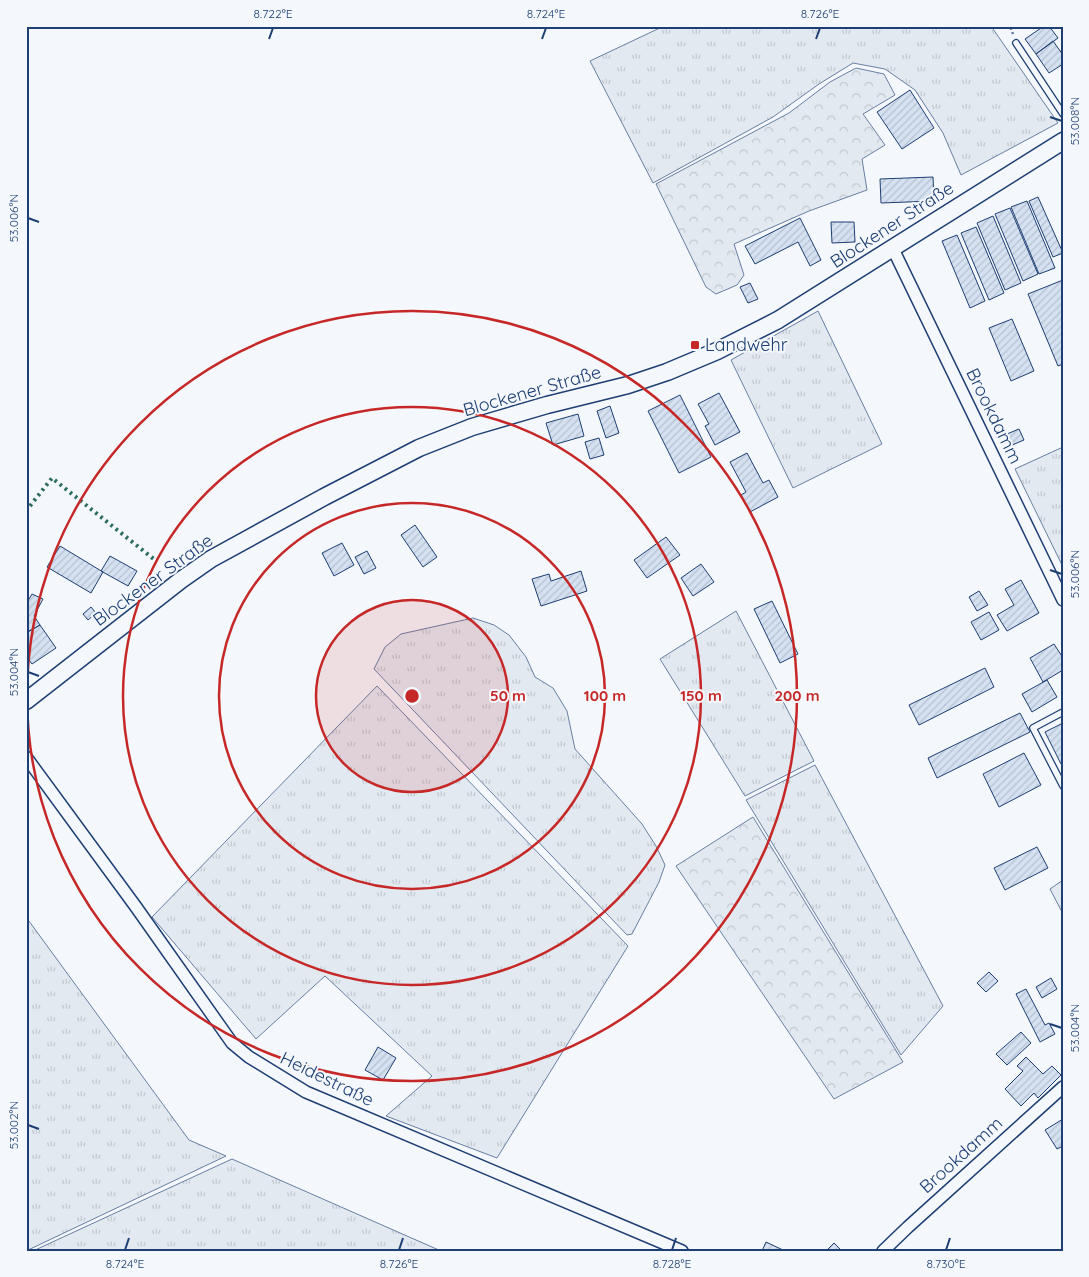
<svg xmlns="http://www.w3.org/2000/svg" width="1089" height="1277" font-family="Quicksand,sans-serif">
	<defs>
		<pattern id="grass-tufts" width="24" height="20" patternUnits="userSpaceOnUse" patternTransform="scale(1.25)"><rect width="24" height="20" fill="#e3e9f0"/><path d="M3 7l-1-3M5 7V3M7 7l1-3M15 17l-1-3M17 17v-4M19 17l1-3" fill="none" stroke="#c2c9d1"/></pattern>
		<pattern id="forest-crowns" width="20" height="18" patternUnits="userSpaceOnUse" patternTransform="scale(1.25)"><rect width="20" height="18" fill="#e3e9f0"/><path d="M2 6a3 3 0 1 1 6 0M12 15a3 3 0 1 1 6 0" fill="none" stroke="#c2c9d1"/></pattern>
		<pattern id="building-hatch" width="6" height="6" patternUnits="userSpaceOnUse" patternTransform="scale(1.25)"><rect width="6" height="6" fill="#d5e0f0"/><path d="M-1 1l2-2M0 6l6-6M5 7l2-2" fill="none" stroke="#b6c1d1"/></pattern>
	</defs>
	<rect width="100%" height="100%" fill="#f4f7fb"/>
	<!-- grass -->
	<path fill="url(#grass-tufts)" stroke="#687fa3" d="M664,26H991L1058,123L961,175L943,133L915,90L885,69L853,63L819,84L773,117L653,183L590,61Z
		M818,311L882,444L793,488L731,360Z
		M1063,447V567L1015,469Z
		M736,611L814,761L745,796L660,659Z
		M473,618L494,625L509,635L526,657L535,677L553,688L567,711L575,749L642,824L656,846L665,865L659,882L632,934L627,935L374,669L385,647L401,634Z
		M377,686L628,946L497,1158L386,1116L432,1076L325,976L256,1039L152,917Z
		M815,765L943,1006L901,1055L746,800Z
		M1063,880V914L1050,889Z
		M26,917L189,1140L226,1156L26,1251Z
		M232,1159L441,1251H33Z"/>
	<!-- forest -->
	<path fill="url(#forest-crowns)" stroke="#687fa3" d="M856,68L884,74L895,95L863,114L885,145L862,159L867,190L809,211L734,244L744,275L737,285L716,294L706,287L656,184L789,113L830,82Z
		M753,817L903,1062L834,1099L676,866Z"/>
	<!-- building -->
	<path fill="url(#building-hatch)" stroke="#1d3f73" d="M1044,26H1049L1058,38L1036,54L1025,39Z
		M1053,41L1063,55V64L1049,73L1036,54Z
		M910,90L934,128L902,149L877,112Z
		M933,177L934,201L881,203L880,179Z
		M1038,197L1063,253L1053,257L1029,201Z
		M1027,201L1055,268L1039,274L1011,207Z
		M1010,208L1038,274L1023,281L995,214Z
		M993,216L1021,283L1005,290L977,223Z
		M800,218L821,260L810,266L798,242L755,264L745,246Z
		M831,222H854L855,242L832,243Z
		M976,227L1004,293L989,300L961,233Z
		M957,235L985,301L970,308L942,241Z
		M1063,280V364L1058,366L1028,294Z
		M750,283L758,299L748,303L740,287Z
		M1012,319L1034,371L1011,381L989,328Z
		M719,393L740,432L715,445L705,426L709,424L698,404Z
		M680,395L711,457L679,473L648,411Z
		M610,406L619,433L606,438L597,411Z
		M578,414L584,436L553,445L546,423Z
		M1019,429L1024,440L1012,445L1007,434Z
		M599,438L604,455L590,459L585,442Z
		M747,453L763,483L769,480L778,497L750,512L741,495L746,492L730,462Z
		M415,525L437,557L423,567L401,535Z
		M666,537L680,555L647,578L634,560Z
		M342,543L354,565L334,576L322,553Z
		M60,546L103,572L91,593L47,567Z
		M367,551L376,568L364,574L355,557Z
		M110,556L137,571L128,586L101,571Z
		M701,564L714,582L693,596L681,578Z
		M581,571L587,591L541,606L532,579L549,574L551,581Z
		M1021,580L1039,613L1007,631L997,615L1014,605L1005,589Z
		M979,591L988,605L977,611L969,597Z
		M32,594L43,599L34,616L40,625L26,633V604Z
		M772,601L798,654L780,663L754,609Z
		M91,607L96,613L88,620L83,614Z
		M989,612L999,630L981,640L971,622Z
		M40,625L56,648L32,664L26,656V633Z
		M1054,644L1063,658V670L1043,682L1030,658Z
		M985,668L994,687L919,725L909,705Z
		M1047,680L1057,697L1032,712L1022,694Z
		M1020,713L1030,732L937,778L928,758Z
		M1063,723V764H1061L1045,732Z
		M1024,753L1041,785L999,807L983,774Z
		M1037,847L1048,868L1005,890L994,868Z
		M989,972L998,981L986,992L977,983Z
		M1051,978L1057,989L1042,998L1036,987Z
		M1026,989L1045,1025L1049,1023L1055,1034L1040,1042L1016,994Z
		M1021,1032L1031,1043L1007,1065L996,1054Z
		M378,1047L396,1058L383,1080L365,1070Z
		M1026,1057L1043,1074L1052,1066L1061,1075L1038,1098L1034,1093L1021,1106L1005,1089L1023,1071L1017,1066Z
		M1063,1119V1146L1057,1149L1045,1130Z
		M766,1242L785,1251H762Z
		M834,1243L842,1251H826Z"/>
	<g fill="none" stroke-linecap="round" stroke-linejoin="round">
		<!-- lane casing -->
		<g stroke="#1d3f73" stroke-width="8">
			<path id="lane" d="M1016,43L1063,114
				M1063,712L1033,728L1063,786"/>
		</g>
		<!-- street casing -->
		<g stroke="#1d3f73" stroke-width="14">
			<path id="street" d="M893,249L1063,600
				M26,757L136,907L232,1043L249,1057L306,1092L682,1251
				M883,1251L908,1227L1063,1087"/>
		</g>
		<!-- secondary casing -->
		<g stroke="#1d3f73" stroke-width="19">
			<path id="secondary" d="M26,701L181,580L211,559L324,497L419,448L472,427L547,405L628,385L667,372L717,351L778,320L1063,141"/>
		</g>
		<!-- path -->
		<path stroke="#5e769c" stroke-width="2.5" stroke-dasharray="4 2.5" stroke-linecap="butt" d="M1010,26L1013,34"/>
		<!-- lane -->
		<use href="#lane" stroke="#f4f7fb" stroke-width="5.5"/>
		<!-- street -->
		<use href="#street" stroke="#f4f7fb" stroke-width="11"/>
		<!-- secondary -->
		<use href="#secondary" stroke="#f4f7fb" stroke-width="16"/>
		<!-- hedge -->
		<path stroke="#2c6c60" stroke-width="4" stroke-dasharray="2.5 4" stroke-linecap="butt" d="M26,511L52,478L155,560"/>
	</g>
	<!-- ticks -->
	<path fill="none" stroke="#1d3f73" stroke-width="2" d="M269,39L273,28M542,39L546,28M816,39L820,28M1050,117L1062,121M28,218L39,222M1050,570L1062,574M28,672L39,676M1050,1024L1062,1028M28,1125L39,1129M125,1250L129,1238M399,1250L403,1238M672,1250L676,1238M946,1250L950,1238"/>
	<!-- distance rings -->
	<circle cx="412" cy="696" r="96" fill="#c62828" fill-opacity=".12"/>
	<g fill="none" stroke="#c62828" stroke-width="2.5">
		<circle cx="412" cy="696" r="96"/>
		<circle cx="412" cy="696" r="193"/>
		<circle cx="412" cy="696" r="289"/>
		<circle cx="412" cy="696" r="385"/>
	</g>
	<!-- markers -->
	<rect fill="#c62828" stroke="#f4f7fb" stroke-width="2" x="690" y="340" width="10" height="10" rx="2.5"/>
	<g text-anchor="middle" stroke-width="4" stroke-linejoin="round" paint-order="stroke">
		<!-- street labels -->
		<g font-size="18" fill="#1d3f73" stroke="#f4f7fb">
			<text transform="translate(892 225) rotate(-33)" y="6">Blockener Straße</text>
			<text transform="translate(532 391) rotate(-16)" y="6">Blockener Straße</text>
			<text transform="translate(994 416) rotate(64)" y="6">Brookdamm</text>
			<text transform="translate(153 580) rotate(-36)" y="6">Blockener Straße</text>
			<text transform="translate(327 1079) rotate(26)" y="6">Heidestraße</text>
			<text transform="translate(961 1155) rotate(-42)" y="6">Brookdamm</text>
		</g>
		<!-- poi labels -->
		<g font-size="18" fill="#1d3f73" stroke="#f4f7fb" text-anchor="start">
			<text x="705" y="351">Landwehr</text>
		</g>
	</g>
	<circle cx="412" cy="696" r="8" fill="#c62828" stroke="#f4f7fb" stroke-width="2.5"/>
	<g font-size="15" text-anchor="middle" font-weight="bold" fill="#c62828" stroke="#f4f7fb" stroke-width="4" stroke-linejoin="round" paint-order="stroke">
		<text x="508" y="701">50 m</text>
		<text x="605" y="701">100 m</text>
		<text x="701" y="701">150 m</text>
		<text x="797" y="701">200 m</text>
	</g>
	<!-- border -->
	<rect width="1089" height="1277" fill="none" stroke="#f4f7fb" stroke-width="55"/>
	<rect x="28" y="28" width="1034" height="1222" fill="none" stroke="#1d3f73" stroke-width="2"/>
	<g font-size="12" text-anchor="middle" fill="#1d3f73">
		<text x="273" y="18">8.722°E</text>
		<text x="546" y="18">8.724°E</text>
		<text x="820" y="18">8.726°E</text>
		<text transform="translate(1075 121) rotate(-90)" y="4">53.008°N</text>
		<text transform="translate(14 218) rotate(-90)" y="4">53.006°N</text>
		<text transform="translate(1075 574) rotate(-90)" y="4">53.006°N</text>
		<text transform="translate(14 672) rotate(-90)" y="4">53.004°N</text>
		<text transform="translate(1075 1028) rotate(-90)" y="4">53.004°N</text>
		<text transform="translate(14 1125) rotate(-90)" y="4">53.002°N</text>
		<text x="125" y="1268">8.724°E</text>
		<text x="399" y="1268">8.726°E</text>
		<text x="672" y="1268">8.728°E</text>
		<text x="946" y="1268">8.730°E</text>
	</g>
</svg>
